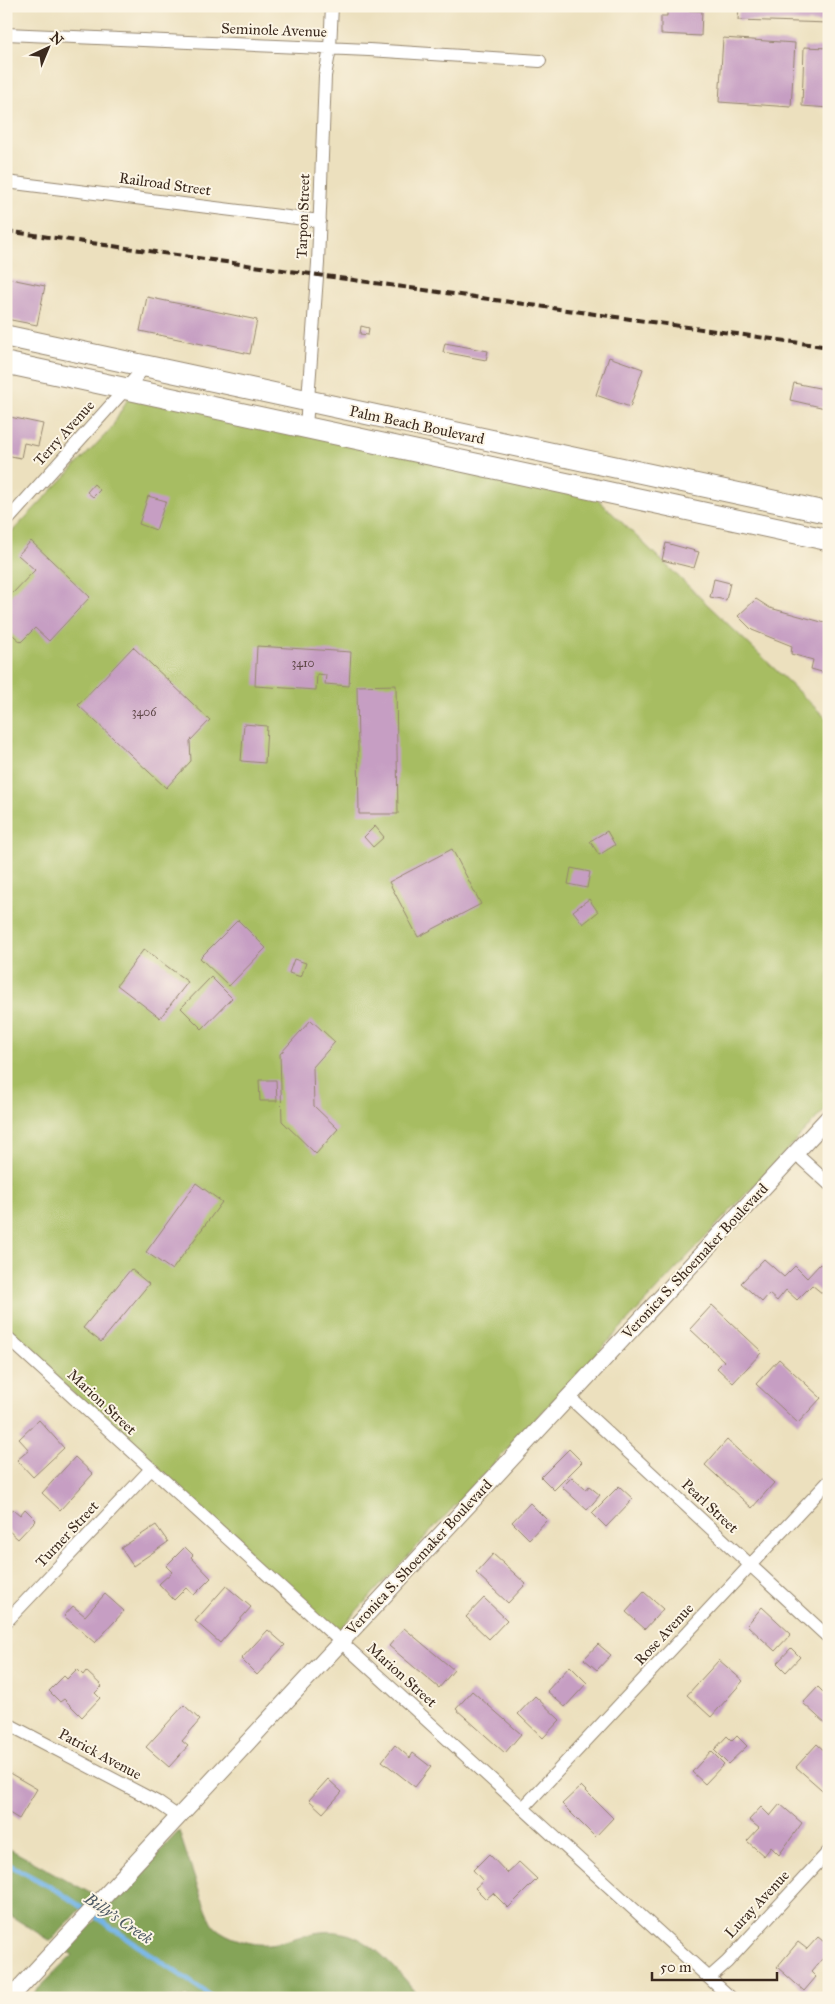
<svg xmlns="http://www.w3.org/2000/svg" width="835" height="2004" font-family="'IM FELL Great Primer',serif">
	<rect width="100%" height="100%" fill="#fcf5e5"/>
	<filter id="ink" filterUnits="userSpaceOnUse"><feTurbulence type="fractalNoise" baseFrequency=".02" numOctaves="2"/><feDisplacementMap in="SourceGraphic" scale="10" xChannelSelector="R" yChannelSelector="G"/><feConvolveMatrix kernelMatrix="1 2 1 2 8 2 1 2 1" color-interpolation-filters="sRGB"/></filter>
	<filter id="wash" filterUnits="userSpaceOnUse"><feTurbulence type="fractalNoise" baseFrequency=".0096" numOctaves="4" result="noise"/><feDisplacementMap in="SourceGraphic" scale="20" xChannelSelector="R" yChannelSelector="G"/><feGaussianBlur stdDeviation="1.12" result="paint"/><feColorMatrix in="noise" values="0 0 0 0 0 0 0 0 0 0 0 0 0 0 0 0 0 1.4 0 .05"/><feComposite in="paint" operator="in"/></filter>
	<g filter="url(#wash)">
		<rect width="100%" height="100%" fill="#ece0be"/>
		<!-- green -->
		<path fill="#a7bd62" stroke="#717440" d="M131,393L587,489L829,721V1105L335,1634L6,1331V538L111,429Z"/>
		<!-- forest -->
		<path fill="#85a458" stroke="#60673b" d="M179,1831C184,1847 207,1919 215,1927C227,1938 253,1946 269,1944C295,1941 315,1927 343,1933C374,1939 401,1975 421,1998L30,1997L73,1955L66,1951Z
			M6,1847L94,1895L51,1941L6,1913Z"/>
		<g fill="none" stroke-linecap="round" stroke-linejoin="round">
			<!-- stream -->
			<path stroke="#72b4e7" stroke-width="5" d="M6,1863L58,1891L214,1998"/>
		</g>
		<g id="blocks">
			<!-- building -->
			<path fill="#c69ec3" d="M667,6H677V10L702,11L701,36L661,34V16H667Z
				M739,6H829V23L738,20Z
				M723,38L795,43L791,107L719,102Z
				M804,47L829,48V108L802,106Z
				M6,278L45,286L37,325L6,319Z
				M147,297L257,320L250,354L140,331Z
				M361,326L369,328L368,335L360,334Z
				M445,343L488,351L486,360L443,352Z
				M609,357L643,369L630,407L596,395Z
				M794,383L829,390L825,408L790,400Z
				M10,417L43,424L38,446L24,443L21,458L6,455V431Z
				M94,484L100,490L93,497L87,492Z
				M148,496L166,501L156,530L139,524Z
				M31,541L90,597L49,641L35,628L21,642L6,629V592L10,596L35,570L18,555Z
				M666,543L699,552L694,568L662,560Z
				M714,579L730,583L726,600L710,597Z
				M756,599L770,608L829,624V674L811,669L813,660L791,654L792,646L752,630L738,616Z
				M257,646L351,652L349,686L325,684L326,675L317,674L316,690L255,686Z
				M133,647L210,720L190,741L191,761L166,788L78,705Z
				M396,685L398,814H359L357,686Z
				M244,724L267,726L265,763L241,761Z
				M375,826L384,837L373,847L364,837Z
				M607,831L615,845L599,855L590,841Z
				M452,849L481,904L418,937L389,882Z
				M571,868L590,872L587,888L568,884Z
				M589,899L598,912L583,924L573,911Z
				M238,920L266,948L229,986L200,958Z
				M144,949L188,982L160,1018L117,985Z
				M294,959L306,963L301,977L289,973Z
				M211,977L232,998L202,1029L181,1008Z
				M311,1020L335,1042L313,1067L314,1106L338,1129L316,1154L282,1121L280,1054Z
				M259,1080H276L277,1101H260Z
				M196,1183L222,1202L172,1270L146,1252Z
				M764,1259L784,1277L795,1266L807,1278L820,1264L829,1272V1288L823,1294L812,1285L797,1300L786,1290L777,1301L769,1294L762,1302L741,1283Z
				M131,1269L149,1284L101,1342L83,1328Z
				M712,1305L762,1352L733,1383L717,1368L724,1361L690,1329Z
				M779,1359L821,1398L798,1423L756,1384Z
				M39,1420L64,1448L33,1477L17,1460L29,1450L19,1439Z
				M727,1440L774,1483L752,1508L705,1465Z
				M569,1449L582,1462L554,1490L541,1477Z
				M75,1457L93,1474L60,1510L42,1493Z
				M572,1477L586,1490L589,1486L600,1495L587,1510L562,1487Z
				M619,1486L633,1499L606,1527L592,1513Z
				M530,1503L547,1520L529,1539L512,1522Z
				M6,1508L10,1511L13,1509L20,1515L25,1509L36,1520L18,1539L8,1530L6,1532Z
				M156,1525L168,1542L133,1566L121,1548Z
				M185,1547L193,1555L191,1557L211,1578L194,1595L186,1588L174,1600L159,1584L172,1572L166,1566Z
				M493,1554L526,1584L508,1603L476,1573Z
				M226,1586L251,1607L220,1643L195,1621Z
				M644,1592L663,1609L645,1629L626,1612Z
				M105,1594L124,1611L95,1643L64,1616L73,1606L85,1616Z
				M484,1598L507,1620L489,1639L466,1617Z
				M762,1607L791,1634L775,1651L747,1625Z
				M404,1628L454,1670L439,1688L389,1646Z
				M268,1630L285,1645L257,1675L241,1659Z
				M598,1644L611,1655L597,1670L584,1659Z
				M791,1648L800,1657L786,1672L777,1663Z
				M719,1660L743,1681L711,1717L687,1695Z
				M570,1666L587,1683L565,1707L547,1691Z
				M77,1669L83,1675L86,1671L102,1686L95,1693L100,1698L82,1717L64,1699L60,1702L49,1691L64,1676L67,1679Z
				M818,1687L829,1698V1727L803,1703Z
				M472,1691L521,1734L505,1753L456,1709Z
				M535,1696L560,1720L543,1738L518,1714Z
				M184,1705L200,1720L182,1741L188,1746L169,1767L146,1747Z
				M727,1736L732,1741L737,1736L747,1746L728,1764L714,1750Z
				M817,1744L829,1755V1796L796,1767Z
				M395,1745L410,1758L413,1753L431,1767L415,1787L382,1761Z
				M711,1751L724,1764L705,1784L692,1772Z
				M6,1771L37,1789L19,1819L6,1811Z
				M328,1779L342,1792L323,1813L309,1800Z
				M581,1786L613,1818L595,1837L562,1804Z
				M780,1804L802,1823L779,1855L771,1847L764,1856L747,1841L759,1828L749,1820L761,1807L770,1816Z
				M489,1854L507,1873L519,1862L537,1879L508,1908L493,1893L486,1899L475,1888L483,1881L473,1870Z
				M818,1937L829,1946V1951L811,1972L816,1977L804,1991L777,1967L798,1942L807,1949Z"/>
		</g>
	</g>
	<g filter="url(#ink)">
		<use href="#blocks" fill-opacity="0" stroke="#94856e" stroke-width="1"/>
		<g fill="none" stroke-linecap="round" stroke-linejoin="round">
			<!-- minor casing -->
			<g stroke="#94856e" stroke-width="14">
				<path id="minor" d="M6,34L369,50L540,61
					M6,182L320,221
					M306,427L318,263L325,76L330,48L332,6
					M6,522L146,366
					M795,1153L829,1184
					M6,1336L731,1998
					M569,1397L829,1638
					M6,1622L151,1469
					M6,1723L157,1802L177,1816
					M523,1808L829,1481
					M709,1978L727,1962L829,1851"/>
			</g>
			<!-- tertiary casing -->
			<g stroke="#94856e" stroke-width="18">
				<path id="tertiary" d="M10,1998L829,1117"/>
			</g>
			<!-- primary casing -->
			<g stroke="#94856e" stroke-width="23">
				<path id="primary" d="M6,336L829,513
					M6,363L829,540"/>
			</g>
			<!-- minor -->
			<use href="#minor" stroke="#fff" stroke-width="12"/>
			<!-- tertiary -->
			<use href="#tertiary" stroke="#fff" stroke-width="16"/>
			<!-- primary -->
			<use href="#primary" stroke="#fff" stroke-width="21"/>
			<!-- rail -->
			<path stroke="#3b2a1e" stroke-width="4" stroke-dasharray="8 4" stroke-linecap="butt" d="M6,231L829,347"/>
		</g>
	</g>
	<g text-anchor="middle" stroke-width="4" stroke-linejoin="round" paint-order="stroke">
		<!-- number labels -->
		<g font-size="12" fill="#5e4747">
			<text x="303" y="667">3410</text>
			<text x="144" y="716">3406</text>
		</g>
		<!-- street labels -->
		<g font-size="15" fill="#3b2a1e" stroke="#fcf5e5">
			<text transform="translate(274 30) rotate(2)" y="5">Seminole Avenue</text>
			<text transform="translate(165 184) rotate(8)" y="5">Railroad Street</text>
			<text transform="translate(303 216) rotate(-88)" y="5">Tarpon Street</text>
			<text transform="translate(417 425) rotate(12)" y="5">Palm Beach Boulevard</text>
			<text transform="translate(64 433) rotate(-48)" y="5">Terry Avenue</text>
			<text transform="translate(695 1261) rotate(-47)" y="5">Veronica S. Shoemaker Boulevard</text>
			<text transform="translate(102 1402) rotate(43)" y="5">Marion Street</text>
			<text transform="translate(710 1506) rotate(43)" y="5">Pearl Street</text>
			<text transform="translate(67 1534) rotate(-47)" y="5">Turner Street</text>
			<text transform="translate(419 1557) rotate(-47)" y="5">Veronica S. Shoemaker Boulevard</text>
			<text transform="translate(664 1634) rotate(-47)" y="5">Rose Avenue</text>
			<text transform="translate(402 1675) rotate(42)" y="5">Marion Street</text>
			<text transform="translate(100 1754) rotate(28)" y="5">Patrick Avenue</text>
			<text transform="translate(757 1904) rotate(-47)" y="5">Luray Avenue</text>
		</g>
		<!-- water labels -->
		<g font-size="16" font-style="italic" fill="#4e5a64" stroke="#fcf5e5">
			<text transform="translate(119 1918) rotate(34)" y="6">Billy's Creek</text>
		</g>
	</g>
	<!-- margin -->
	<rect width="835" height="2004" fill="none" stroke="#fcf5e5" stroke-width="25"/>
	<!-- north arrow -->
	<g transform="translate(48 48) rotate(44)" stroke="#fcf5e5" stroke-width="4" paint-order="stroke">
	<path d="M0-4L9 19L0 12L-9 19Z" fill="#3b2a1e"/>
	<text y="-8" font-size="14" font-weight="bold" text-anchor="middle" fill="#3b2a1e">N</text>
	</g>
	<!-- scale -->
	<path d="M652 1972v8h125v-8" fill="none" stroke="#3b2a1e" stroke-width="2.5"/>
	<text x="660" y="1972" font-size="15" fill="#3b2a1e" stroke="#fcf5e5" stroke-width="4" paint-order="stroke">50 m</text>
</svg>
